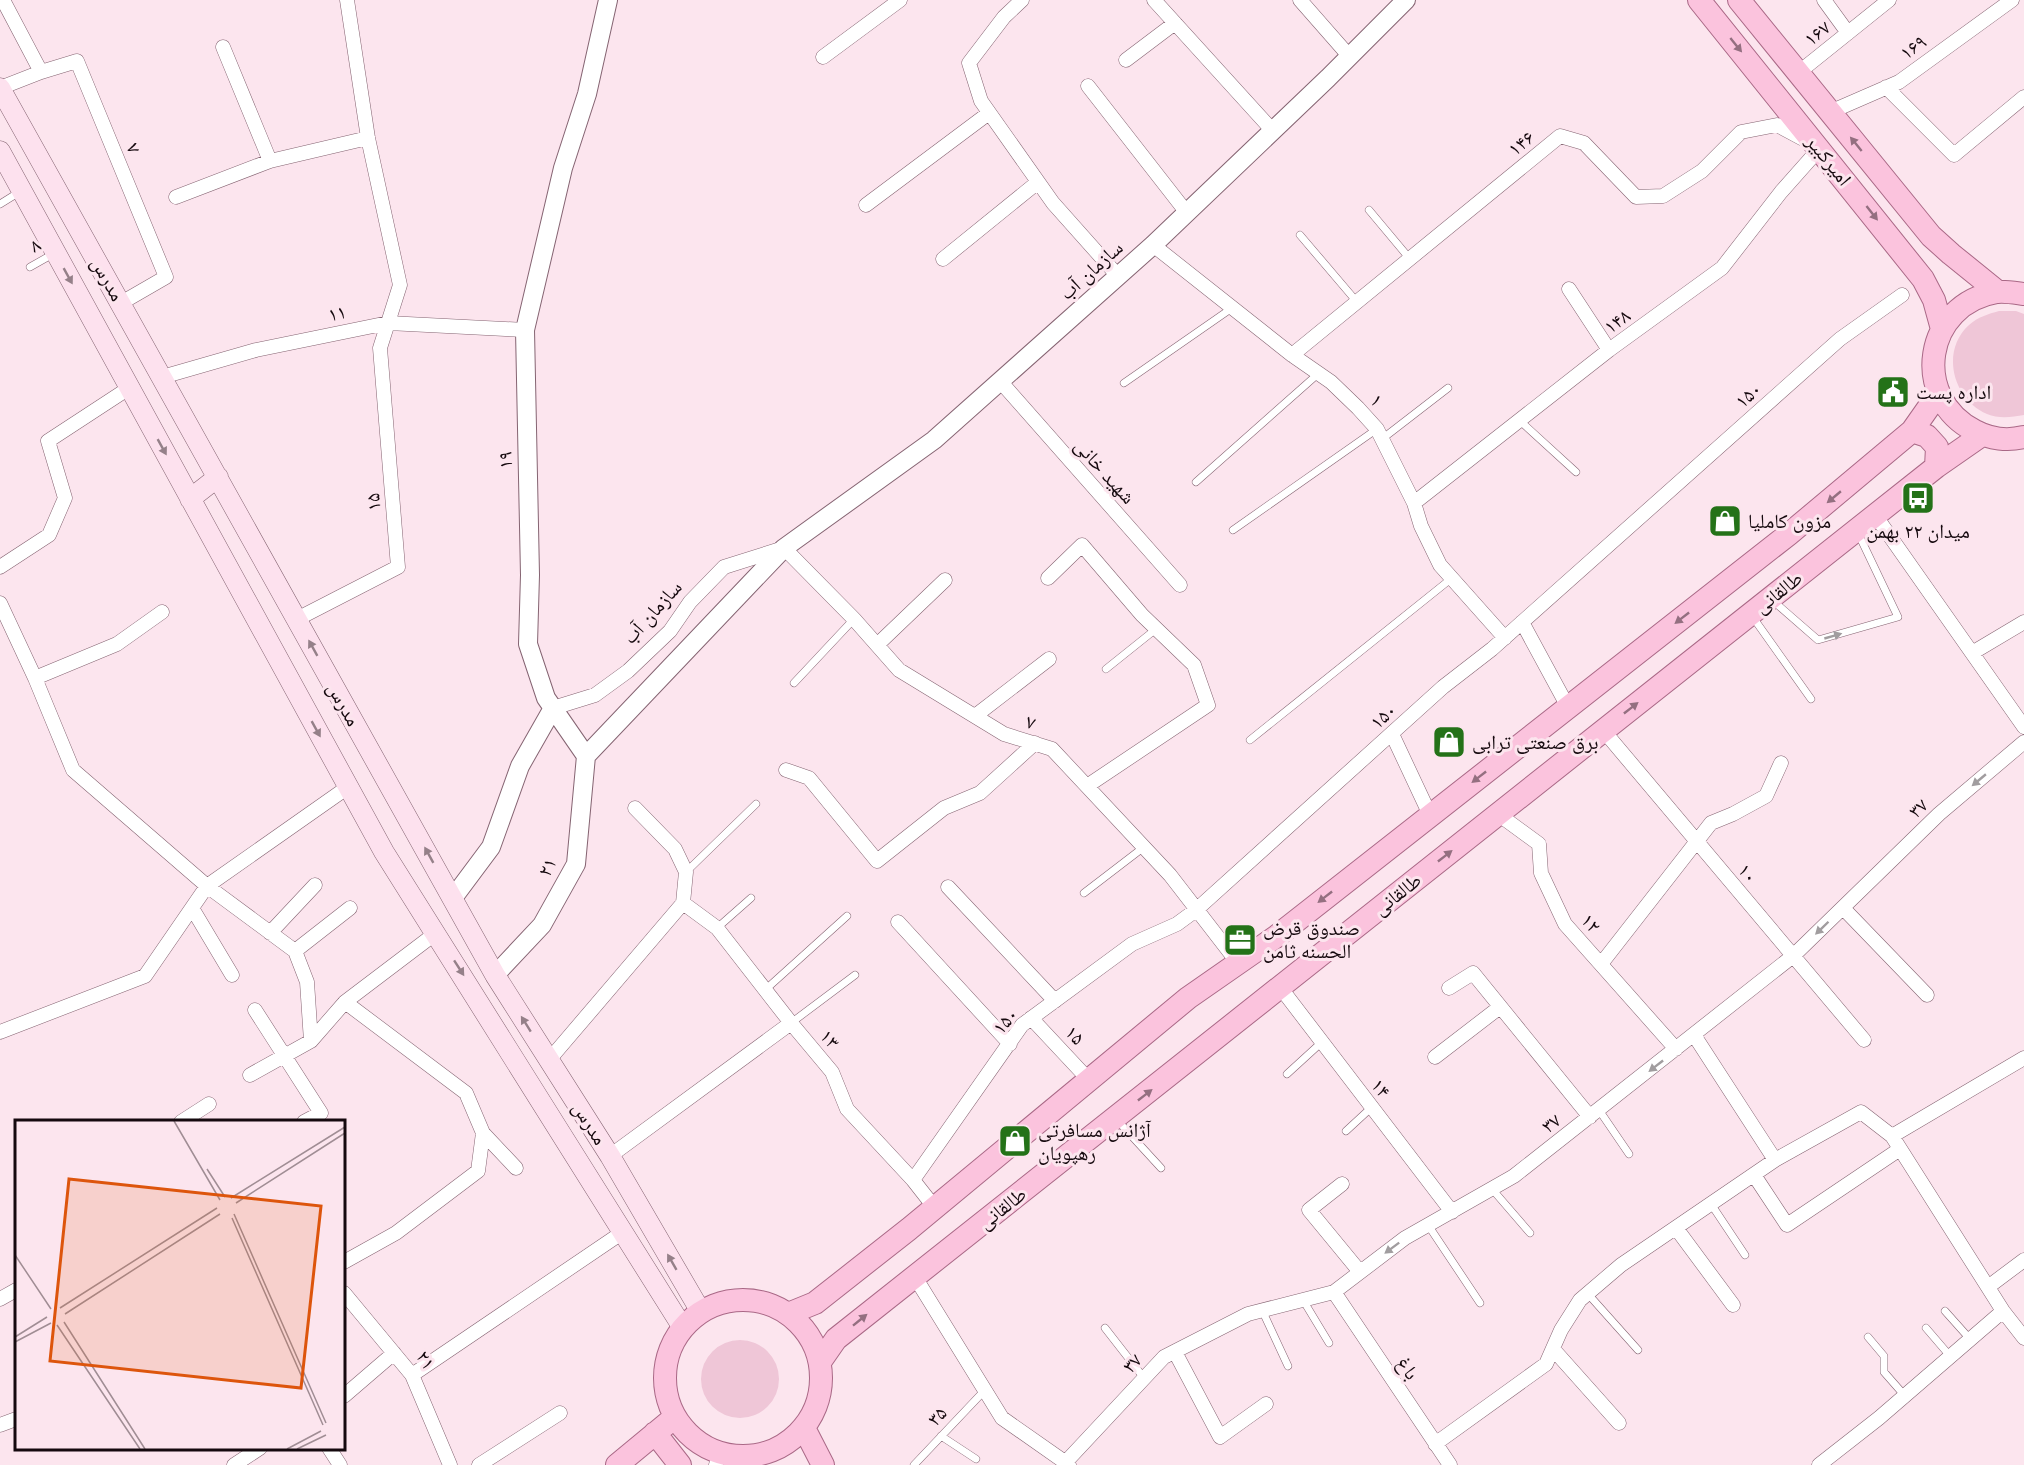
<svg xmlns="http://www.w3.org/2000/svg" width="2024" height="1465" font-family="'Space Grotesk','Noto Naskh Arabic',sans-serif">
	<rect width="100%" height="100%" fill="#fce5ee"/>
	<!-- green -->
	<path fill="#efc6d7" d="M1999,311H2016L2024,314V415C2012,417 1999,419 1987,414C1953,400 1940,351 1969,325C1978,317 1988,314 1999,311Z
		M701 1379a39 39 0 1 1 78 0a39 39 0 1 1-78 0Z"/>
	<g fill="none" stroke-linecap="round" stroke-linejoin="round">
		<!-- service casing -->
		<g stroke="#856472" stroke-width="8">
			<path id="service" d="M0,204L21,191
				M1369,210L1410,259
				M1300,235L1357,302
				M30,267L53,254
				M1124,383L1232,308
				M1519,420L1576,472
				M1382,439L1448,388
				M1196,482L1319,373
				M1233,530L1377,429
				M1772,600L1818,640L1898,617L1858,533
				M1752,616L1811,699
				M1106,669L1156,629
				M794,683L854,619
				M1250,740L1452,578
				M686,872L756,804
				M1084,893L1144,847
				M717,928L751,898
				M765,990L847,916
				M791,1023L855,975
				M1287,1074L1322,1042
				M1599,1110L1629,1154
				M1117,1120L1161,1168
				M1346,1131L1372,1107
				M1492,1189L1530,1233
				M1711,1204L1745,1255
				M1428,1225L1480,1303
				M1588,1294L1638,1350
				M1303,1300L1329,1343
				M1262,1310L1288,1366
				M1945,1311L1970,1339
				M1105,1328L1144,1378
				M1926,1328L1950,1356
				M1868,1337L1884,1356V1372L1905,1396
				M941,1436L976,1459
				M914,1465L985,1390"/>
		</g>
		<!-- minor casing -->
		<g stroke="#856472" stroke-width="15">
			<path id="minor" d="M3,0L41,72
				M1022,0L1004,17L969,63L981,101L1053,203L1118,276
				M1154,0L1273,131
				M1300,0L1350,57
				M1824,0L1848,33
				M223,47L270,161
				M823,57L900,0
				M1126,60L1175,23
				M1798,73L1889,0
				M1088,86L1187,213
				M1886,87L1954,155L2024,97
				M0,88L41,72L77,61L166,277L121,303
				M1830,112L1899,82L2012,0
				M176,197L270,161L368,138
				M866,205L989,113
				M1153,245L1292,355L1331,382L1358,408L1377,429L1414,503L1421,526L1440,565L1505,638
				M943,259L1038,182
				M1569,289L1609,350
				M1292,355L1560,136L1584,143L1636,197L1663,196L1702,171L1741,132L1777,125L1820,148L1781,192L1722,268L1609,350L1414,503
				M162,377L256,350L388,323L525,330
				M1000,381L1180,585
				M1875,515L2024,727
				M0,567L49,535L65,498L48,441L129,388
				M1048,578L1082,545L1142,615L1194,665L1208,705L1087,786
				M0,603L35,678L73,770L207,886L295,951L307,982L311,1041
				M297,619L398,567L380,348L400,285L368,138L347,0
				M1522,622L1568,707
				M877,645L945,580
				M1972,653L2024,622
				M35,678L117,644L162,612
				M553,708L595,695L628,671L670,631L690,602L724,567L784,548L854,619L899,670L1004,734L1052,749L1170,875L1238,963
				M975,716L1049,659
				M1603,730L1864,1040
				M1392,734L1430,815
				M786,770L809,778L877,861L944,808L980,793L1035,743
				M1498,814L1539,844L1541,873L1565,924L1676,1049
				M948,887L1055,1001
				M683,903L717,928L791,1023L832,1072L847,1109L913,1180L935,1208
				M192,908L232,975
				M1843,908L1927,995
				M898,922L1010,1044
				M270,933L315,885
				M295,951L350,908
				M1601,964L1711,823L1733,814L1766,796L1781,763
				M1280,987L1452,1212
				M1449,988L1473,973L1590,1117
				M255,1010L321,1113L304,1122
				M1031,1018L1089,1080
				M0,1032L145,976L207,886L348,787
				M1694,1035L1775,1160L1861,1112L1892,1136L2003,1311L2024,1338
				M1435,1057L1500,1007
				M549,1060L683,903L686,872L675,849L635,808
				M250,1075L311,1041L345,1002L436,933
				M181,1122L209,1104
				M483,1133L516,1168
				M1892,1136L2024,1058
				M610,1156L791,1023
				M1754,1175L1787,1225L1900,1149
				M913,1180L1022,1025L1132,944L1177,924L1196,910L1443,687L1492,649L1840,339L1902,295
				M1342,1184L1309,1210L1360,1272
				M1676,1228L1733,1305
				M344,1262L396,1233L478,1171L483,1133L466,1093L345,1002
				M915,1277L1002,1418L1069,1465
				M1988,1287L2024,1260
				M1334,1292L1450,1465
				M344,1293L412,1375L450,1465
				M0,1299L16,1290
				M1553,1349L1619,1423
				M1175,1352L1220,1437L1266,1404
				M412,1375L623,1232
				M344,1396L394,1353
				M0,1425L16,1419
				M1435,1444L1546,1364L1561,1330L1580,1300L1621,1265L1775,1160
				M329,1448L340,1465
				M234,1465L260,1448
				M479,1465L560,1413
				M716,1465L720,1453
				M1063,1465L1164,1357L1248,1314L1334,1292L1405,1238L1514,1176L1793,956L1939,814L2024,742
				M1819,1465L1879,1418L2003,1311"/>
		</g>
		<!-- tertiary casing -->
		<g stroke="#856472" stroke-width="20">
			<path id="tertiary" d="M586,756L784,548L934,440L1153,245L1328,78L1406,0
				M586,756L546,698L528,644L530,575L525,330L563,168L587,94L608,0
				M453,898L491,847L520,766L553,708
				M495,975L542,925L576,864L586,756"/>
		</g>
		<!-- secondary casing -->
		<g stroke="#856472" stroke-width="21">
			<path id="secondary" d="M0,88L495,975L610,1156L701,1312
				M0,151L384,852L683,1328
				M190,499L218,477"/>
		</g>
		<!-- primary casing -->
		<g stroke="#a96886" stroke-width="24">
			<path id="primary" d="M1699,0L1923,279L1934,300L1942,329
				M1739,0L1931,236L1951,254L1998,292
				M2024,294C2016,293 2005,291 1997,292C1924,304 1910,398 1975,431C1990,439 2008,441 2024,437
				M1912,431L1927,436L1937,447L1936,467
				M665 1378a78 78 0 1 1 156 0a78 78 0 1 1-156 0Z
				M788,1314L815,1303L909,1229L1188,998L1277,936L1789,534L1912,431L1938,394
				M820,1362L836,1339L1936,467L1982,435
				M804,1428L823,1465
				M655,1433L680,1465
				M617,1465L675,1417"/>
		</g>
		<!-- service -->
		<use href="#service" stroke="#fff" stroke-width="7"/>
		<!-- minor -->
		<use href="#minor" stroke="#fff" stroke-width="14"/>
		<!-- tertiary -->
		<use href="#tertiary" stroke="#fff" stroke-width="18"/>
		<!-- secondary -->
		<use href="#secondary" stroke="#fde1ee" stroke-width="20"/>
		<!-- primary -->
		<use href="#primary" stroke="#fbc3dd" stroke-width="22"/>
	</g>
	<!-- one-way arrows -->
	<defs><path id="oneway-solid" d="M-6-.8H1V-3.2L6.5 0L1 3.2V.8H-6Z" transform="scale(1.5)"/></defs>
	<g fill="#946f80">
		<use href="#oneway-solid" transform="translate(1736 45) rotate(51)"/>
		<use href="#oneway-solid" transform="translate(1856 144) rotate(-129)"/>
		<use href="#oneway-solid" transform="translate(1872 213) rotate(52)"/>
		<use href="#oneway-solid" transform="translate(1834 497) rotate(140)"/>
		<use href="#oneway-solid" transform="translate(1682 618) rotate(142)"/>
		<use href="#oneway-solid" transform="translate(1631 708) rotate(-38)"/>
		<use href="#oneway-solid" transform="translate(1479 777) rotate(142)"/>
		<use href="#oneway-solid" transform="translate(1445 856) rotate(-38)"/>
		<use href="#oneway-solid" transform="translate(1325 897) rotate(142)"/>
		<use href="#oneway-solid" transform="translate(1145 1095) rotate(-38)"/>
		<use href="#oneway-solid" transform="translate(860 1320) rotate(-39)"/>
	</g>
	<g fill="#958089">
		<use href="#oneway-solid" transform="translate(68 276) rotate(61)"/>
		<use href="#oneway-solid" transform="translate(162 447) rotate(61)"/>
		<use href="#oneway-solid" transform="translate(313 648) rotate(-119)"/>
		<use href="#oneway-solid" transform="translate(316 729) rotate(61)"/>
		<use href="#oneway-solid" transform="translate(429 855) rotate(-119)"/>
		<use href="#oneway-solid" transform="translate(459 968) rotate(57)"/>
		<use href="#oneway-solid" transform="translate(526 1024) rotate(-122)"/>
		<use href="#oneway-solid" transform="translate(672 1262) rotate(-120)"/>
	</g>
	<g fill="#a19d9f">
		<use href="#oneway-solid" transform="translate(1833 636) rotate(-16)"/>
		<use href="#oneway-solid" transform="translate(1979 780) rotate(140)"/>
		<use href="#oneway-solid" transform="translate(1822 928) rotate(136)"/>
		<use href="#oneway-solid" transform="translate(1656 1066) rotate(142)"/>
		<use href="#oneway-solid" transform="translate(1392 1248) rotate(143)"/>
	</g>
	<!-- icons -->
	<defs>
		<g id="civic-square" transform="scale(1.725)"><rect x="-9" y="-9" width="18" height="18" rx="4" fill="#247218" stroke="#fce5ee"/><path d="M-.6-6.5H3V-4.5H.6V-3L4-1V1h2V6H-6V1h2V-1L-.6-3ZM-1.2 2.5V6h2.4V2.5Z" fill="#fff"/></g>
		<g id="bus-square" transform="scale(1.725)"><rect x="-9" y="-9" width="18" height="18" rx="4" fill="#247218" stroke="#fce5ee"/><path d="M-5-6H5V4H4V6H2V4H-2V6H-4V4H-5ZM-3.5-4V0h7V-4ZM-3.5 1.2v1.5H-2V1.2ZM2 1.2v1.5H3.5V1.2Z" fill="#fff"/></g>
		<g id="shop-square" transform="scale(1.725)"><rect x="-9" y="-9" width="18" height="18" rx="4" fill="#247218" stroke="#fce5ee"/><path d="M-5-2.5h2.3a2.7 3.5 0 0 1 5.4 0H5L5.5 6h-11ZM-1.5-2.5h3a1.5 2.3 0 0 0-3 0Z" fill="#fff"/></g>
		<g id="office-square" transform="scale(1.725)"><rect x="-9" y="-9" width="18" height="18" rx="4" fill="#247218" stroke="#fce5ee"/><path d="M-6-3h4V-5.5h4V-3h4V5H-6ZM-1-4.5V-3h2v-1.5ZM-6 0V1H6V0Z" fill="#fff"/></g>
	</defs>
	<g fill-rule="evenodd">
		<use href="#civic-square" x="1893" y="392"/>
		<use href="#bus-square" x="1918" y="498"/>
		<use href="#shop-square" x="1725" y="521"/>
		<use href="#shop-square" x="1449" y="742"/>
		<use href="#office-square" x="1240" y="940"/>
		<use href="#shop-square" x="1015" y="1141"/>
	</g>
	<g text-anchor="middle" stroke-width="6" stroke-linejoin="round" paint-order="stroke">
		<!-- street labels -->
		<g font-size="20" fill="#15090e" stroke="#fce5ee">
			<text transform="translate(1817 33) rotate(-39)" y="7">۱۶۷</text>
			<text transform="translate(1913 47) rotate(-36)" y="7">۱۶۹</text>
			<text transform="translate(1521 143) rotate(-39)" y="7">۱۴۶</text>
			<text transform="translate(134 148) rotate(68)" y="7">۷</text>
			<text transform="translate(1829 160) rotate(51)" y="7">امیرکبیر</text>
			<text transform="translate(35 245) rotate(-29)" y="7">۸</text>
			<text transform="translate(1091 270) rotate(-42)" y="7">سازمان آب</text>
			<text transform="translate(108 279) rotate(61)" y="7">مدرس</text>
			<text transform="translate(337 313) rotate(-12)" y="7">۱۱</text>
			<text transform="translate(1617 321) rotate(-36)" y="7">۱۴۸</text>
			<text transform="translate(1748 395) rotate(-42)" y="7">۱۵۰</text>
			<text transform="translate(1377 400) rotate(48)" y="7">۱</text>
			<text transform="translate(505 460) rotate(-91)" y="7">۱۹</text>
			<text transform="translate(1105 471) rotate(48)" y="7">شهید خانی</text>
			<text transform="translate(373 502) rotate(-95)" y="7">۱۵</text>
			<text transform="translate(1778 592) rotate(-38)" y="7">طالقانی</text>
			<text transform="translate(652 612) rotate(-48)" y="7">سازمان آب</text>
			<text transform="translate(344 704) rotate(61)" y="7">مدرس</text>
			<text transform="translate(1383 716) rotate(-42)" y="7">۱۵۰</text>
			<text transform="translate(1031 722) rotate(18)" y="7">۷</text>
			<text transform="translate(1918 808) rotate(-43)" y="7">۳۷</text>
			<text transform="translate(547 867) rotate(-64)" y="7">۲۱</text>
			<text transform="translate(1748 873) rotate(50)" y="7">۱۰</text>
			<text transform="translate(1397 894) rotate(-38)" y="7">طالقانی</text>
			<text transform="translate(1591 923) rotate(49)" y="7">۱۲</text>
			<text transform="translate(1005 1021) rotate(-49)" y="7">۱۵۰</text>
			<text transform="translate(1075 1035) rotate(47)" y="7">۱۵</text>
			<text transform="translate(830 1039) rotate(50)" y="7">۱۳</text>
			<text transform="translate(1381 1088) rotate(52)" y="7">۱۴</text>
			<text transform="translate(590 1123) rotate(58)" y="7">مدرس</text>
			<text transform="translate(1551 1123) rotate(-38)" y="7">۳۷</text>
			<text transform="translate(1002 1208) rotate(-38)" y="7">طالقانی</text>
			<text transform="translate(426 1360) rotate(57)" y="7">۲۱</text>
			<text transform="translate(1132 1363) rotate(-47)" y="7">۳۷</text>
			<text transform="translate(1408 1368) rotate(56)" y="7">باغ</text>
			<text transform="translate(937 1416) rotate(-47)" y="7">۳۵</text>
		</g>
		<!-- poi labels -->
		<g font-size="20" fill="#15090e" stroke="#fce5ee" text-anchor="start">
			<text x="1916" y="399">اداره پست</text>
			<text x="1748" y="528">مزون کاملیا</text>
			<text x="1918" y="538" text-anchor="middle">میدان ۲۲ بهمن</text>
			<text x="1472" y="749">برق صنعتی ترابی</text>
			<text x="1263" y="935">صندوق قرض<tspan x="1263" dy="23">الحسنه ثامن</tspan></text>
			<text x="1038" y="1137">آژانس مسافرتی<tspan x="1038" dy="23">رهپویان</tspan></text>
		</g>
	</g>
	<!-- overview -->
	<g transform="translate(15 1120)">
		<rect width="330" height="330" fill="#fce5ee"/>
		<path fill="none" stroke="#a08d94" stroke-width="1.5" d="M159,1L205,80M192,49L210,77M216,78L330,7M221,83L330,13M219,94L311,303M217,98L308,305M0,135L36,189M45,188L202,88M50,194L205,94M49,202L130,329M42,205L125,329M0,217L32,197M0,222L36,203M272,329L306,311M282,329L311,315"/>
		<path fill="#dd550c" fill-opacity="0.15" stroke="#dd550c" stroke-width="3" d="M54,59L306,86L286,268L35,241Z"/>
		<rect width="330" height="330" fill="none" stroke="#15090e" stroke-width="3"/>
	</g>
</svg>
